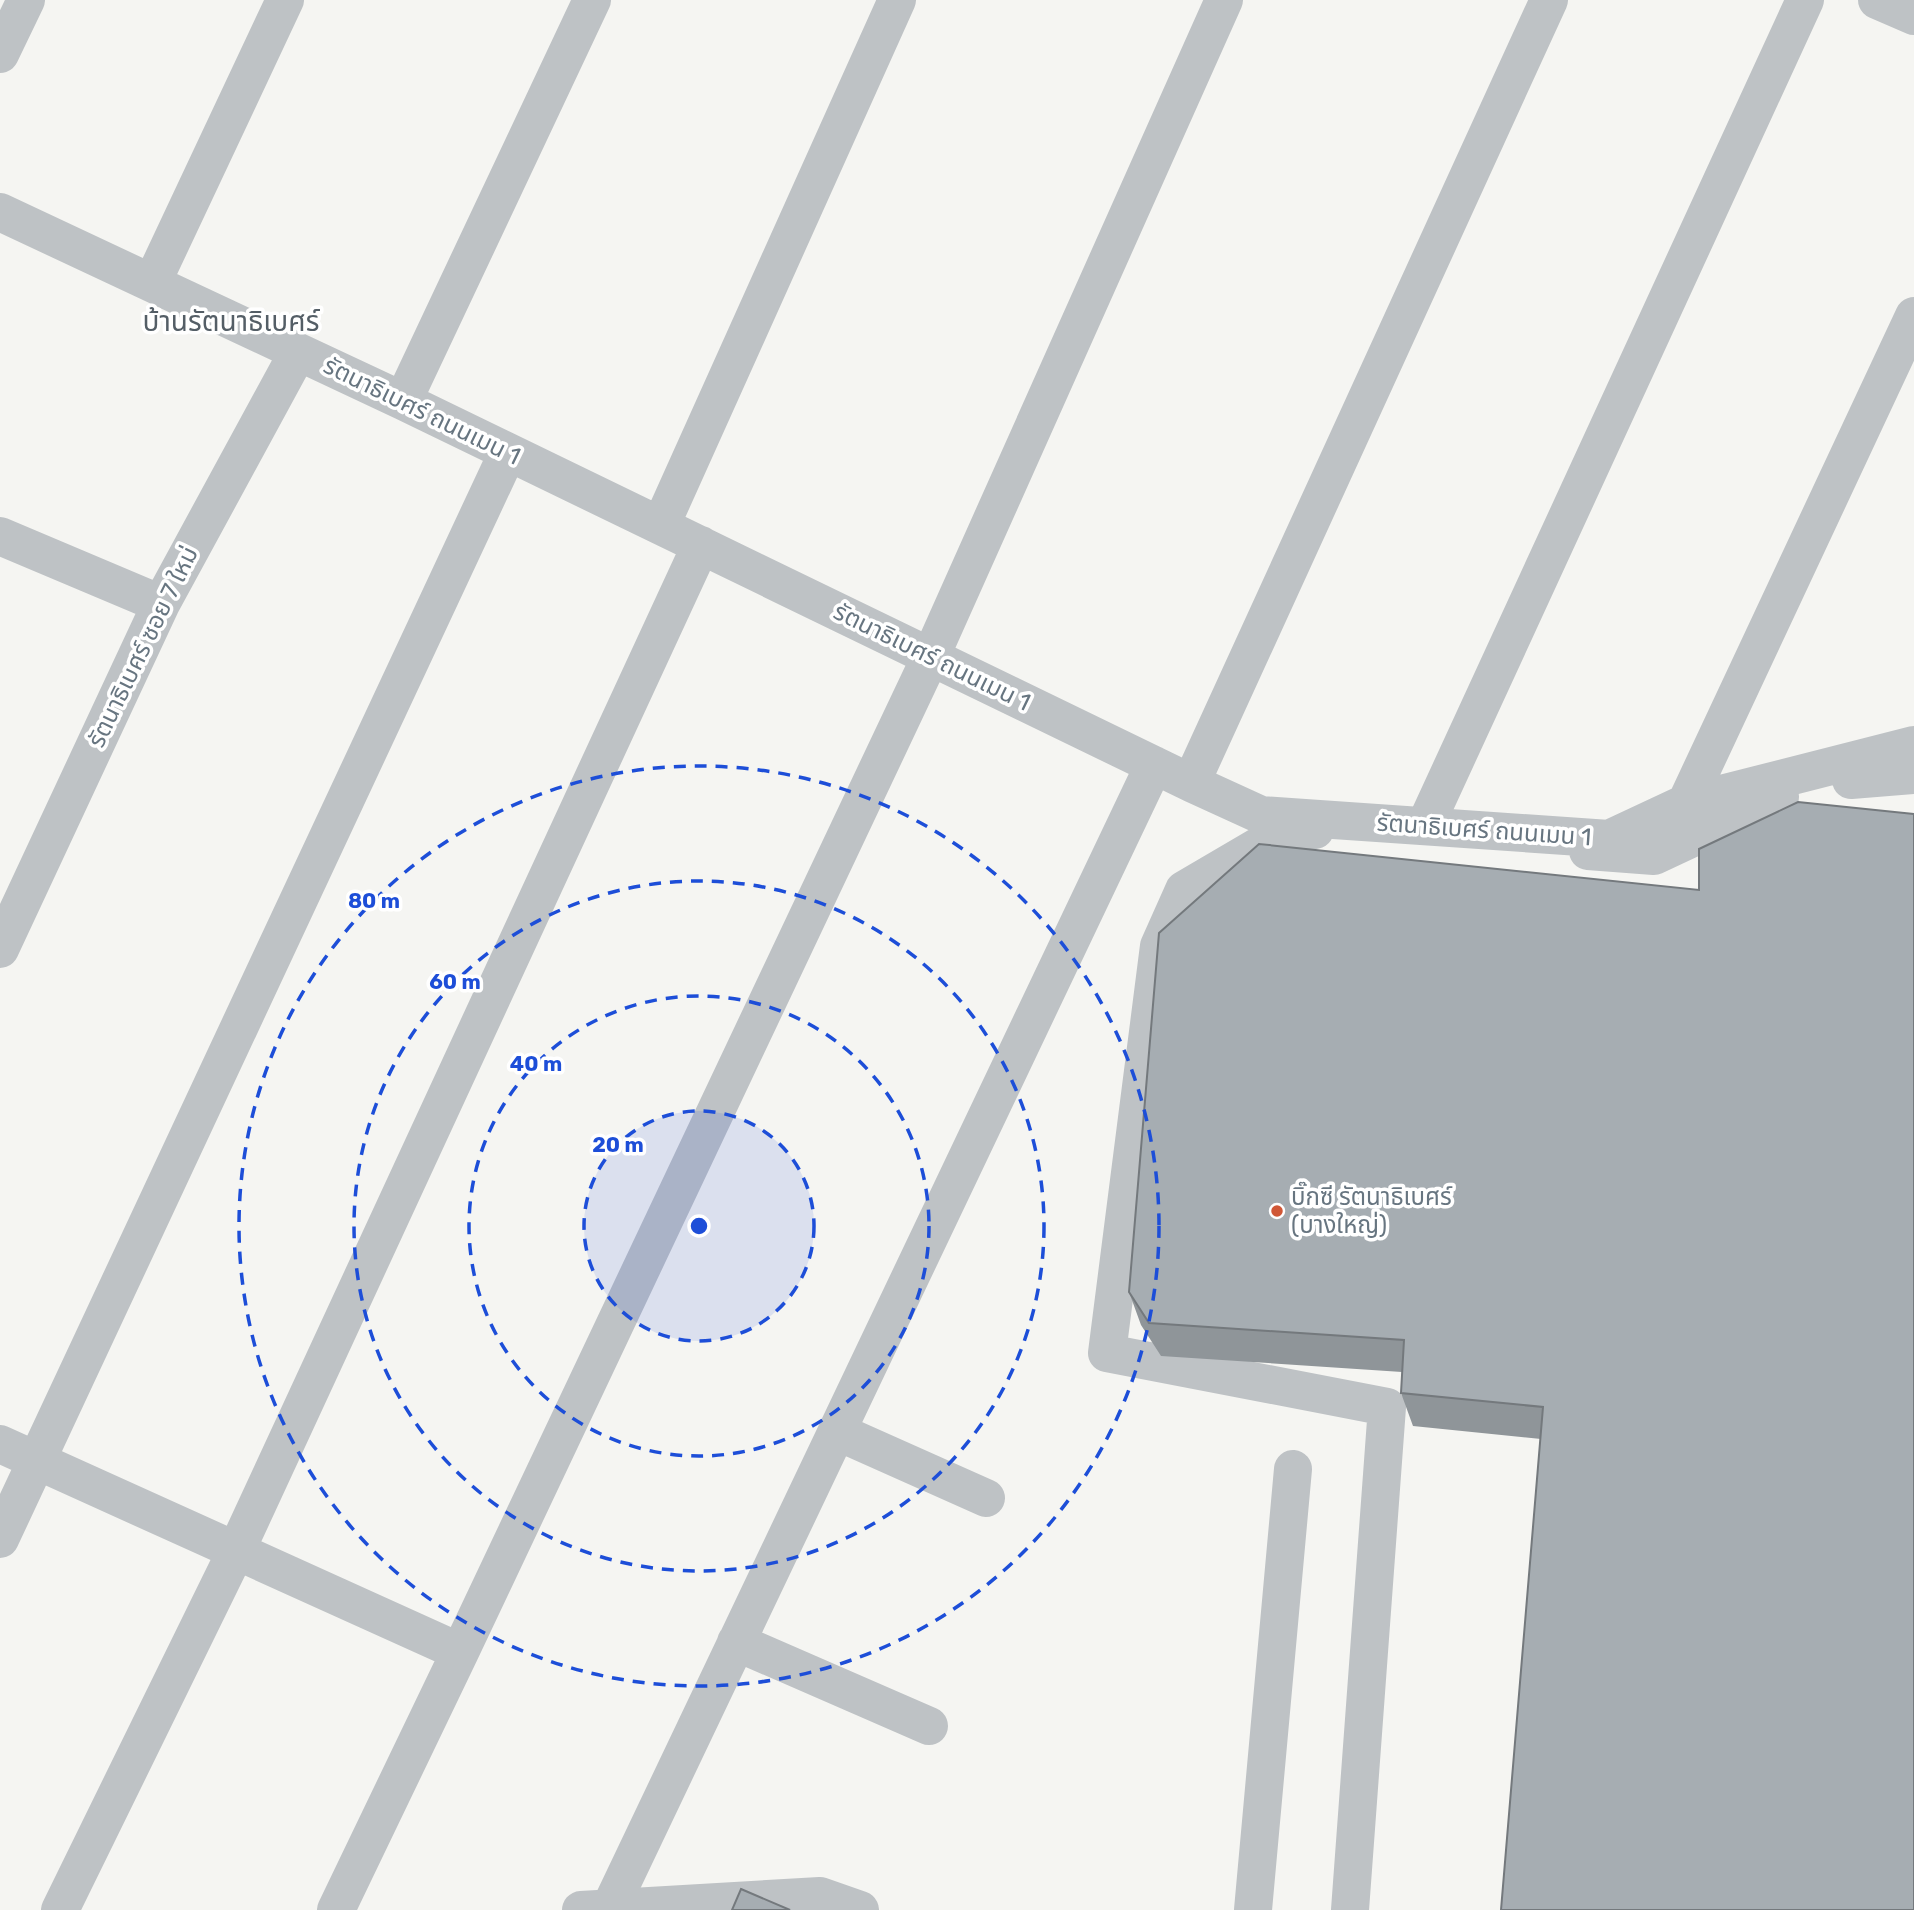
<svg xmlns="http://www.w3.org/2000/svg" width="1914" height="1910" font-family="Rubik,'Noto Sans Thai',sans-serif">
	<rect width="100%" height="100%" fill="#f5f5f2"/>
	<g fill="none" stroke-linecap="round" stroke-linejoin="round">
		<!-- minor -->
		<path stroke="#bec2c5" stroke-width="38" d="M1877,0L1914,16
			M0,54L26,0
			M0,212L403,401L1191,783L1261,815L1609,839L1686,803L1914,745
			M152,283L285,0
			M403,401L592,0
			M661,525L897,0
			M0,536L161,604
			M1851,780L1914,775
			M1191,783L1549,0
			M1686,803L1914,316
			M1425,826L1805,0
			M1315,830L1271,839L1184,890L1159,946L1107,1353L1387,1407L1350,1910
			M1588,851L1654,856L1780,797
			M0,949L161,604L298,352
			M838,1432L986,1498
			M0,1444L460,1652
			M0,1539L508,452
			M736,1642L929,1726
			M610,1908L1154,765
			M60,1910L236,1551L701,545
			M336,1910L460,1652L931,656L1224,0
			M581,1910L820,1896L860,1910
			M1253,1910L1293,1469"/>
	</g>
	<!-- wall -->
	<path fill="#8f9599" d="M1699,890L1541,1439L1413,1426L1401,1393L1402,1372L1161,1356L1141,1325L1129,1292Z"/>
	<!-- building -->
	<path fill="#a6adb2" stroke="#74797d" stroke-width="2" d="M1798,802L1914,814V1910H1501L1543,1407L1401,1393L1404,1340L1149,1323L1129,1292L1159,933L1259,844L1699,890V849Z
		M741,1889L790,1910H732Z"/>
	<!-- distance rings -->
	<circle cx="699" cy="1226" r="115" fill="#1d4ed8" fill-opacity=".12"/>
	<g fill="none" stroke="#1d4ed8" stroke-width="3.5" stroke-dasharray="12 9">
		<circle cx="699" cy="1226" r="115"/>
		<circle cx="699" cy="1226" r="230"/>
		<circle cx="699" cy="1226" r="345"/>
		<circle cx="699" cy="1226" r="460"/>
	</g>
	<!-- markers -->
	<circle fill="#d05736" stroke="#fff" stroke-width="2.5" cx="1277" cy="1211" r="7"/>
	<g text-anchor="middle" stroke-width="7" stroke-linejoin="round" paint-order="stroke">
		<!-- street labels -->
		<g font-size="24" fill="#677580" stroke="#fff">
			<text transform="translate(422 411) rotate(26)" y="8">รัตนาธิเบศร์ ถนนเมน 1</text>
			<text transform="translate(143 647) rotate(-64)" y="8">รัตนาธิเบศร์ ซอย 7 ใหม่</text>
			<text transform="translate(932 657) rotate(26)" y="8">รัตนาธิเบศร์ ถนนเมน 1</text>
			<text transform="translate(1484 830) rotate(4)" y="8">รัตนาธิเบศร์ ถนนเมน 1</text>
		</g>
		<!-- poi labels -->
		<g font-size="24" fill="#677580" stroke="#fff" text-anchor="start">
			<text x="1291" y="1205">บิ๊กซี รัตนาธิเบศร์<tspan x="1291" dy="28">(บางใหญ่)</tspan></text>
		</g>
		<!-- quarter labels -->
		<g font-size="28" fill="#545e66" stroke="#fff">
			<text x="231" y="331">บ้านรัตนาธิเบศร์</text>
		</g>
	</g>
	<circle cx="699" cy="1226" r="10" fill="#1d4ed8" stroke="#fff" stroke-width="3.5"/>
	<g font-size="21" text-anchor="middle" font-weight="bold" fill="#1d4ed8" stroke="#fff" stroke-width="7" stroke-linejoin="round" paint-order="stroke">
		<text x="374" y="908">80 m</text>
		<text x="455" y="989">60 m</text>
		<text x="536" y="1071">40 m</text>
		<text x="618" y="1152">20 m</text>
	</g>
</svg>
